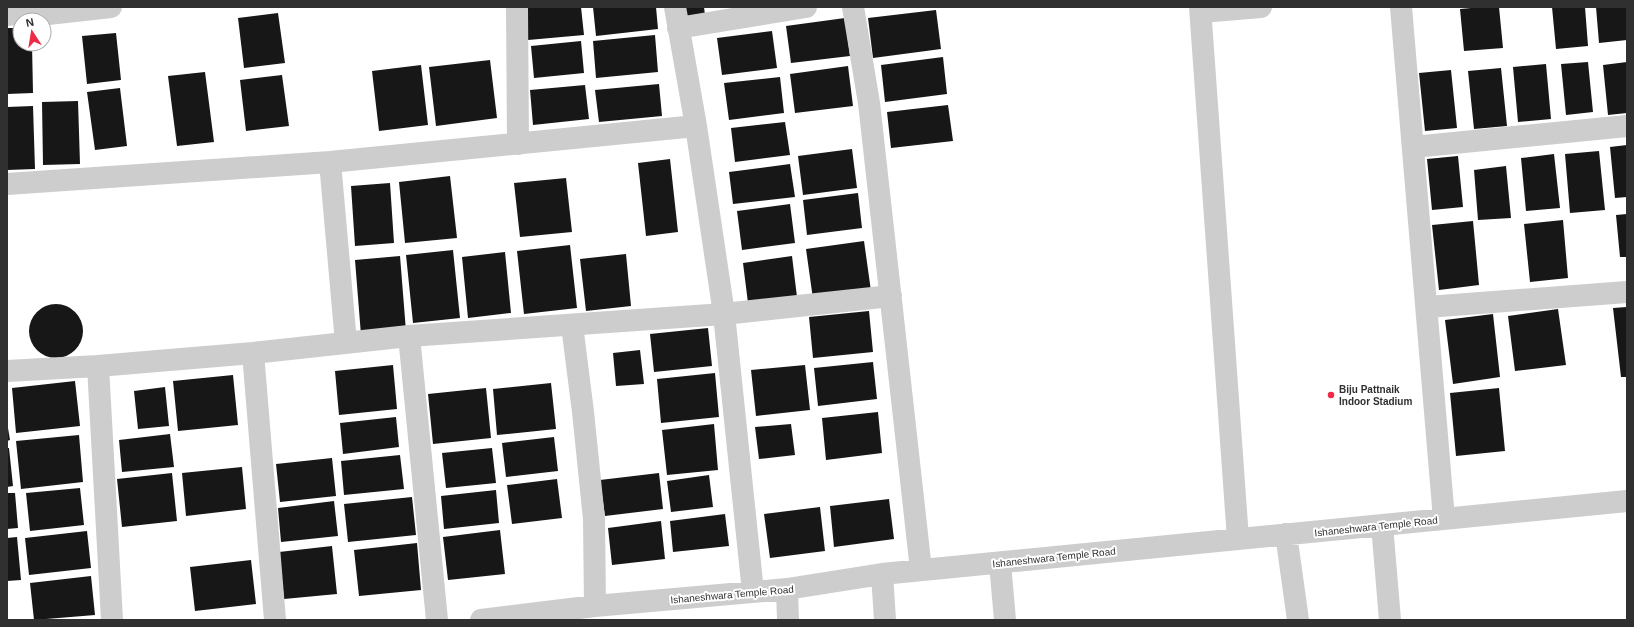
<svg xmlns="http://www.w3.org/2000/svg" width="1634" height="627" font-family="Arial,sans-serif">
	<rect width="100%" height="100%" fill="#fff"/>
	<!-- building -->
	<path fill="#171717" d="M525,7H581L584,35L528,40Z
		M593,7H656L658,29L596,36Z
		M683,7H704L705,15L684,17Z
		M1482,7H1499L1503,48L1464,51L1460,9Z
		M1552,7H1585L1588,46L1556,49Z
		M1596,7H1627V40L1599,43Z
		M936,10L941,49L873,58L868,18Z
		M278,13L285,63L244,68L238,18Z
		M845,18L850,56L791,63L786,26Z
		M7,28H20V44H32L33,93L7,94Z
		M772,31L777,68L722,75L717,38Z
		M116,33L121,80L87,84L82,36Z
		M655,35L658,72L596,78L593,41Z
		M581,41L584,73L534,78L531,46Z
		M943,57L947,94L885,102L881,65Z
		M490,60L497,118L436,126L429,67Z
		M1588,62L1593,112L1566,115L1561,64Z
		M1627,62V113L1608,115L1603,65Z
		M1546,64L1551,119L1518,122L1513,67Z
		M421,65L428,125L379,131L372,71Z
		M848,66L853,106L795,113L790,74Z
		M1501,68L1507,126L1474,129L1468,71Z
		M1451,70L1457,128L1425,131L1419,73Z
		M205,72L214,142L177,146L168,76Z
		M282,75L289,126L246,131L240,80Z
		M780,77L784,113L729,120L724,83Z
		M659,84L662,116L599,122L595,90Z
		M585,85L589,119L533,125L530,90Z
		M120,88L127,146L95,150L87,92Z
		M78,101L80,164L43,165L42,102Z
		M948,105L953,141L891,148L887,112Z
		M33,106L35,169L7,170V107Z
		M785,122L790,155L735,162L731,128Z
		M1627,145V197L1615,198L1610,147Z
		M852,149L857,188L803,195L798,156Z
		M1599,151L1605,210L1570,213L1565,154Z
		M1554,154L1560,208L1526,211L1521,158Z
		M1458,156L1463,207L1432,210L1427,159Z
		M670,159L678,232L646,236L638,163Z
		M790,164L795,197L733,204L729,172Z
		M1506,166L1511,218L1478,220L1474,170Z
		M450,176L457,238L405,243L399,182Z
		M566,178L572,232L520,237L514,183Z
		M390,183L394,243L355,246L351,186Z
		M858,193L862,228L807,235L803,200Z
		M790,204L795,243L742,250L737,211Z
		M1627,214V257H1620L1616,215Z
		M1563,220L1568,278L1530,282L1524,224Z
		M1473,221L1479,285L1439,290L1432,225Z
		M864,241L871,291L813,299L806,249Z
		M570,245L577,308L524,314L517,251Z
		M453,250L460,318L413,323L406,255Z
		M505,252L511,313L468,318L462,257Z
		M626,254L631,306L586,311L580,259Z
		M400,256L406,331L361,335L355,260Z
		M792,256L797,297L748,303L743,263Z
		M29 331a27 27 0 1 1 54 0a27 27 0 1 1-54 0Z
		M1627,307V377H1621L1613,308Z
		M1558,309L1566,365L1515,371L1508,316Z
		M869,311L873,352L813,358L809,317Z
		M1493,314L1500,377L1453,384L1445,320Z
		M708,328L712,366L654,372L650,334Z
		M640,350L644,384L616,386L613,353Z
		M873,362L877,399L818,406L814,368Z
		M393,365L397,409L339,415L335,371Z
		M805,365L810,410L756,416L751,370Z
		M715,373L719,417L661,423L657,379Z
		M233,375L238,425L178,431L173,381Z
		M75,381L80,426L16,433L12,388Z
		M551,383L556,429L497,435L493,389Z
		M165,387L169,426L138,429L134,391Z
		M486,388L491,438L433,444L428,394Z
		M1499,388L1505,451L1456,456L1450,393Z
		M878,412L882,453L826,460L822,418Z
		M396,417L399,447L343,454L340,423Z
		M7,422L10,440L7,441Z
		M714,424L718,470L667,475L662,430Z
		M791,424L795,455L759,459L755,427Z
		M170,434L174,467L122,472L119,440Z
		M79,435L83,482L21,489L16,441Z
		M554,437L558,471L506,477L502,443Z
		M7,448H9L13,486L7,487Z
		M492,448L496,483L446,488L442,453Z
		M400,455L404,489L344,495L341,461Z
		M332,458L336,496L280,502L276,464Z
		M242,467L246,509L186,516L182,473Z
		M172,473L177,521L122,527L117,479Z
		M659,473L663,509L605,516L600,480Z
		M709,475L713,507L671,512L667,481Z
		M557,479L562,518L512,524L507,485Z
		M80,488L84,525L30,531L26,493Z
		M496,490L499,523L444,529L441,496Z
		M7,493H15L18,528L7,529Z
		M412,497L416,535L348,542L344,504Z
		M889,499L894,539L834,547L830,506Z
		M334,501L338,536L281,542L278,508Z
		M820,507L825,551L770,558L764,514Z
		M725,514L729,546L673,552L670,521Z
		M661,521L665,559L612,565L608,528Z
		M500,530L505,574L448,580L443,537Z
		M87,531L91,568L29,575L25,538Z
		M17,537L21,580L7,581V538Z
		M417,543L421,590L359,596L354,550Z
		M332,546L337,594L284,599L279,552Z
		M251,560L256,604L195,611L190,567Z
		M91,576L95,615L34,620L30,583Z"/>
	<g fill="none" stroke-linecap="round" stroke-linejoin="round">
		<!-- street -->
		<path stroke="#cdcdcd" stroke-width="22" d="M517,7L518,144
			M675,7L696,126L724,314L753,592
			M853,7L869,103L921,570
			M1200,7L1238,539
			M1401,7L1444,519
			M1201,12L1261,7
			M7,15L26,13L48,14L111,7
			M678,28L806,7
			M1413,147L1627,126
			M330,162L346,343
			M7,184L330,162L696,126
			M1427,307L1627,292
			M572,325L583,412L594,519L595,606
			M409,336L437,620
			M253,353L275,620
			M98,366L112,620
			M7,371L98,366L253,353L409,336L724,314L891,296
			M1382,525L1390,620
			M1286,534L1298,620
			M1000,563L1005,620
			M882,574L885,620
			M787,589L788,620
			M481,620L595,606L787,589L882,574L1627,501"/>
	</g>
	<!-- markers -->
	<circle fill="#ee2a46" stroke="#fff" stroke-width="1.5" cx="1331" cy="395" r="4"/>
	<g text-anchor="middle" stroke-width="4" stroke-linejoin="round" paint-order="stroke">
		<!-- poi labels -->
		<g font-size="10" font-weight="bold" fill="#303030" stroke="#fff" text-anchor="start">
			<text x="1339" y="393">Biju Pattnaik<tspan x="1339" dy="12">Indoor Stadium</tspan></text>
		</g>
		<!-- street labels -->
		<g font-size="10" fill="#303030" stroke="#fff">
			<text transform="translate(1376 526) rotate(-6)" y="4">Ishaneshwara Temple Road</text>
			<text transform="translate(1054 557) rotate(-6)" y="4">Ishaneshwara Temple Road</text>
			<text transform="translate(732 594) rotate(-5)" y="4">Ishaneshwara Temple Road</text>
		</g>
	</g>
	<!-- border -->
	<rect width="1634" height="627" fill="none" stroke="#303030" stroke-width="16"/>
	<!-- north arrow -->
	<g transform="translate(32 32) rotate(348)"><circle r="19" fill="#ffffff" stroke="#acacac"/>
	<path d="M0-3L7 15L0 10L-7 15Z" fill="#ee2a46"/>
	<text y="-6" font-size="11" font-weight="bold" text-anchor="middle" fill="#303030">N</text>
	</g>
</svg>
